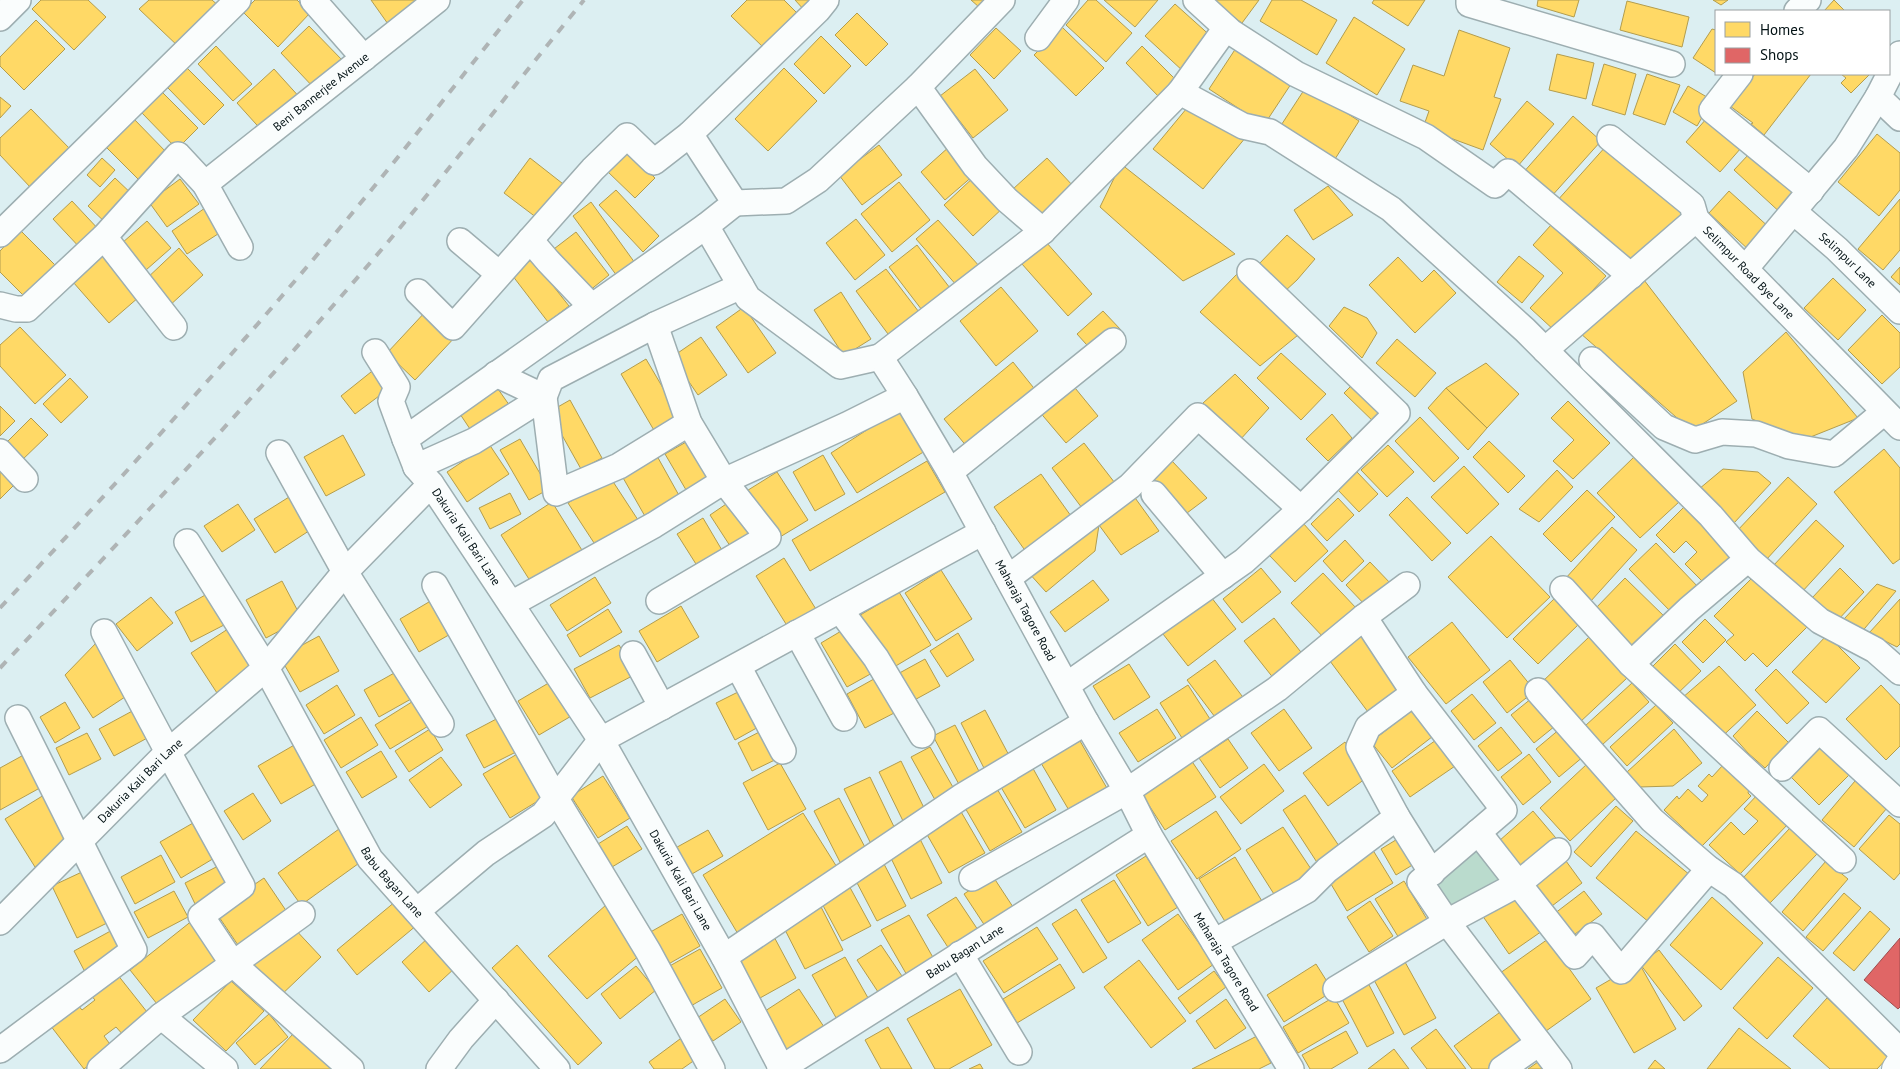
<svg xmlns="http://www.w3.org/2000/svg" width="1900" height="1069" font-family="'PT Sans',sans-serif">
	<rect width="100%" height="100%" fill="#dceff2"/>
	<!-- green -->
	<path fill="#badbcd" d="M1476,838L1507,877L1447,917L1424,884Z"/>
	<!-- homes -->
	<path fill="#ffd966" stroke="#b39d4e" d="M41,0H88L106,17L74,50L32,9Z
		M149,0H212L220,7L180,48L139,9Z
		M255,0H297L310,13L278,47L243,12Z
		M371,0H416L418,2L388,24Z
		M747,0H784L799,15L765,49L731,16Z
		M795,0H816L805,11Z
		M971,0H985L979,7Z
		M1088,0H1096L1132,33L1106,62L1066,25Z
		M1104,0H1158L1135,27Z
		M1210,0H1259L1242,23Z
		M1272,0H1301L1337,20L1317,55L1260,21Z
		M1374,0H1425L1408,26L1372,3Z
		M1538,0H1579L1574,17L1537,6Z
		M1713,0H1728L1721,5Z
		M1834,0L1845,11H1824Z
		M1627,1L1689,17L1682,47L1620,30Z
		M1175,4L1214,39L1184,72L1145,36Z
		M857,13L888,44L866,66L835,35Z
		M1354,17L1405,49L1377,95L1326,63Z
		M36,20L65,49L24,90L0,66V57Z
		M309,26L343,61L315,89L281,53Z
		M1062,27L1104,68L1076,96L1034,55Z
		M996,28L1021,51L994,79L970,55Z
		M1712,29L1716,30V73L1693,58Z
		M1459,30L1510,48L1494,97L1501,99L1483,150L1423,128L1429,111L1400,101L1413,65L1444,76Z
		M821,36L851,66L824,94L794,64Z
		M1238,45L1293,81L1264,125L1209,89Z
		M216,46L252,84L233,101L198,64Z
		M1142,46L1177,81L1160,98L1126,63Z
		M1557,54L1594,63L1586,99L1549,90Z
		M1604,64L1636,74L1625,115L1592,105Z
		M187,68L224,105L204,125L168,88Z
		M784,68L817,101L768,151L735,119Z
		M274,69L302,100L265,134L237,103Z
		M975,69L1008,110L973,138L940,96Z
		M1647,74L1680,85L1665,125L1633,114Z
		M1755,74H1811L1764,135L1751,124L1753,123L1730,106Z
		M1841,74H1870L1851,93L1841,83L1846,78Z
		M1688,86L1712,100L1697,126L1673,112Z
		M1306,87L1359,121L1330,167L1276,133Z
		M162,92L198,128L177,149L142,113Z
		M0,97L11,106L0,118Z
		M1527,101L1554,124L1517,167L1490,144Z
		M1187,108L1246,137L1203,189L1153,149Z
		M31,109L71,150L31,188L0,155V138Z
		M1573,116L1601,141L1550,198L1522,174Z
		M132,117L169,155L141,182L104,145Z
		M1707,118L1741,148L1720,172L1686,142Z
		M1877,134L1900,153V190L1879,216L1838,182Z
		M879,145L902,175L862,205L839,175Z
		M1607,145L1688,219L1627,267L1556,202Z
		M950,146L974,175L945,200L921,172Z
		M627,151L655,178L635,198L607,171Z
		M1749,154L1799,199L1784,216L1734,170Z
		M102,158L115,170L100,187L87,175Z
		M530,158L567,187L541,221L504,193Z
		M1047,158L1074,187L1040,218L1013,189Z
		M1121,164L1235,254L1183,281L1100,207Z
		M976,175L1005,206L973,236L944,205Z
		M115,178L136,198L109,226L88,206Z
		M180,179L199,204L167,227L149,202Z
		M899,182L930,220L892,252L861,214Z
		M1328,186L1353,215L1313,240L1294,210Z
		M616,190L659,236L643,252L599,205Z
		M1729,191L1771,229L1750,251L1709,213Z
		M1900,199V250L1883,270L1858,249Z
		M72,201L101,232L82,250L53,219Z
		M591,202L635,263L617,276L573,216Z
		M205,208L221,232L187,254L172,231Z
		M856,219L885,255L855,280L826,243Z
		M938,220L980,267L958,287L916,239Z
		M147,221L171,248L146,270L122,243Z
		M1551,225L1606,276L1555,331L1530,308L1563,273L1533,245Z
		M20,230L59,269L28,300L0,272V251Z
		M576,232L609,275L584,295L550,252Z
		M1287,235L1315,259L1297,280L1284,292L1257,266Z
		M1046,242L1092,294L1068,316L1022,264Z
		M917,245L953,292L925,314L889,267Z
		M179,248L203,275L168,307L144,281Z
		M103,256L139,297L109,323L73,282Z
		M1519,256L1544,276L1522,303L1497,282Z
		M1398,257L1422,282L1434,270L1456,293L1415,333L1369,285Z
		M532,259L569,306L548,322L512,275Z
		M1900,267V285L1891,277Z
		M886,269L922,316L891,338L856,291Z
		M1237,274L1303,331L1260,366L1200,312Z
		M1833,278L1866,310L1838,340L1804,308Z
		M1644,280L1737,401L1692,431L1580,333Z
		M1001,287L1038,331L996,366L960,321Z
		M841,292L871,339L844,356L814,310Z
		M744,307L776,353L748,373L716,327Z
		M1344,307L1367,318L1377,333L1362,358L1329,326Z
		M427,310L456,336L415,380L387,353Z
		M1103,311L1121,330L1095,354L1077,334Z
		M1882,315L1900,333V367L1882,384L1848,350Z
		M20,327L66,375L35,404L0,366V345Z
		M1786,332L1858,418L1803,440L1752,419L1743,372Z
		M701,337L727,375L698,395L672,357Z
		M1397,339L1436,373L1415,397L1376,363Z
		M1281,353L1326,394L1301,420L1257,378Z
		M646,359L680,417L655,432L621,374Z
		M1013,362L1037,392L968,448L944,419Z
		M1486,363L1519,394L1487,428L1446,388Z
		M376,368L391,387L355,414L341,396Z
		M1365,372L1399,408L1379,427L1344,393Z
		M1235,374L1269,408L1239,441L1203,403Z
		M70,378L88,397L61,423L43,404Z
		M1071,383L1098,416L1066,443L1038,410Z
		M1446,388L1487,428L1468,450L1428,408Z
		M498,389L512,409L474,435L460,414Z
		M570,400L602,458L581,469L549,412Z
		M1568,401L1610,443L1573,479L1553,461L1574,440L1551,418Z
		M0,406L15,421L0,436Z
		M898,410L925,451L857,493L831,453Z
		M1332,414L1352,438L1328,461L1306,439Z
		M1420,417L1459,458L1434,482L1395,441Z
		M31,418L48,435L20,462L4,445Z
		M343,435L365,475L326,496L304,457Z
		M695,437L719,478L689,495L665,454Z
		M520,439L549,489L529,500L500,450Z
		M1489,441L1525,476L1508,493L1473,457Z
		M1084,443L1118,487L1085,512L1052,468Z
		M489,444L509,474L467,502L447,472Z
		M1388,445L1414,472L1387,497L1361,470Z
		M1884,449L1900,468V559L1893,564L1834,492Z
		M823,455L845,494L815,511L793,472Z
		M657,456L681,499L646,518L622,476Z
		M1635,456L1679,502L1640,538L1597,493Z
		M927,461L945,492L810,571L792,540Z
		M1172,461L1207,498L1183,516L1152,479Z
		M1464,466L1499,504L1467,534L1431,497Z
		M0,468L16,483L0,499Z
		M1723,469L1758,472L1771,483L1734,523L1699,489Z
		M1557,470L1573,487L1539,522L1519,509Z
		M777,472L808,520L775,540L745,492Z
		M1357,472L1378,494L1359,512L1338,490Z
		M1041,474L1076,523L1029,556L994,507Z
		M610,477L640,523L598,549L568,503Z
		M1788,477L1817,504L1766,560L1736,532Z
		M1587,490L1615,517L1571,562L1543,534Z
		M297,492L318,525L275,553L254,519Z
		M510,493L521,514L490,529L479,508Z
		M1133,495L1159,531L1121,555L1099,525Z
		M1407,497L1451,543L1432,561L1389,515Z
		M735,498L759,536L734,552L710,515Z
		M1338,498L1354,515L1327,541L1311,524Z
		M552,502L585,555L534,587L501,535Z
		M238,504L255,530L222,552L204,526Z
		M1685,506L1734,555L1705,584L1685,564L1697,552L1686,541L1674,553L1656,535Z
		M703,518L726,557L701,572L677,534Z
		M1816,520L1844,546L1801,593L1773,566Z
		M1303,523L1328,551L1295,582L1269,555Z
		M1099,525L1095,551L1046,592L1028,572Z
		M1612,527L1637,550L1590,602L1565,579Z
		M1491,536L1550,597L1507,638L1448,577Z
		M1345,540L1364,561L1342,582L1323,561Z
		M1656,543L1700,589L1673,614L1629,569Z
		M784,558L819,614L791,632L756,576Z
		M1370,562L1392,585L1368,608L1346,585Z
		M1261,568L1281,592L1242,623L1223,599Z
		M1840,568L1864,592L1837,621L1812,598Z
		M941,570L972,619L936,641L905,593Z
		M1323,573L1357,609L1325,639L1291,603Z
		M1755,575L1807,627L1767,667L1753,653L1745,661L1726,642L1734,635L1714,616Z
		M595,577L611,603L567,631L550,605Z
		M1625,578L1667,619L1635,652L1593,611Z
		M1093,580L1109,600L1065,632L1050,612Z
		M282,581L302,619L266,638L246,600Z
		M1877,584L1896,591L1860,634L1844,619Z
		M899,592L931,645L889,670L857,617Z
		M207,594L224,625L191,642L175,612Z
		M151,597L173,623L137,651L116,624Z
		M1211,597L1236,629L1188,666L1163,634Z
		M1556,597L1581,622L1538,664L1513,639Z
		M434,599L454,632L419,652L400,619Z
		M1900,599V644L1897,647L1869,633Z
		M681,606L699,637L657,662L639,631Z
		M608,609L622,632L580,657L567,635Z
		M1274,618L1308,661L1278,684L1244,641Z
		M1705,619L1726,640L1703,663L1682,642Z
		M1452,622L1490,670L1446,704L1408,657Z
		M1362,625L1408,689L1371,716L1324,653Z
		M231,627L257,667L217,693L191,653Z
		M848,627L874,672L847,687L821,643Z
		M958,633L974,660L947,677L930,651Z
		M1827,635L1860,668L1826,703L1792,672Z
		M319,636L339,671L300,692L280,657Z
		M1589,637L1627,678L1579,723L1541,683Z
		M99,640L128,695L93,718L65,675Z
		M1675,644L1701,671L1675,696L1650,669Z
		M619,645L636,674L590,698L574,669Z
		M925,659L940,686L909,703L894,676Z
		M1215,660L1245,700L1218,721L1187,680Z
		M1510,660L1535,691L1507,713L1483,682Z
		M1129,664L1150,697L1114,720L1093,686Z
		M1719,666L1756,705L1716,742L1682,698Z
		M1776,669L1809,703L1787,724L1755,690Z
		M396,672L411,699L379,717L364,690Z
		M881,675L900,710L865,728L847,694Z
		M552,681L573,715L539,735L518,701Z
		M1632,683L1649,702L1602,745L1585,726Z
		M337,685L355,715L324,734L306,705Z
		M1188,685L1210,719L1182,738L1160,703Z
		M1881,685L1900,705V746L1886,760L1846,719Z
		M744,689L762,725L735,740L716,703Z
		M1472,694L1496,723L1474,740L1451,711Z
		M1537,694L1560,722L1534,743L1511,715Z
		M415,700L430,725L390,749L375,725Z
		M65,702L80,728L55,743L40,717Z
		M1656,705L1673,723L1627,766L1610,747Z
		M1417,706L1437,733L1392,768L1371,742Z
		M136,709L151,736L114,756L99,729Z
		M1157,709L1176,738L1138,762L1119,733Z
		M1284,709L1312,748L1279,771L1251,733Z
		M985,710L1012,761L987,774L961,723Z
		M1757,711L1789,743L1765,768L1748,753L1733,736Z
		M502,716L520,750L484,768L466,735Z
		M361,717L378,745L341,768L324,740Z
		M955,725L983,779L962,790L933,736Z
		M1501,727L1522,753L1498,771L1478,746Z
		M767,728L781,757L752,771L738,743Z
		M1561,728L1584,756L1559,777L1536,749Z
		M430,729L443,750L409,772L395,751Z
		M1674,729L1702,763L1673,786L1639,787L1627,772Z
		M87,733L101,759L69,775L56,748Z
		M1439,738L1458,764L1410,797L1392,771Z
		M1228,739L1248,768L1220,788L1199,758Z
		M1080,741L1108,790L1070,812L1041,763Z
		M1345,742L1369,776L1328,806L1303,773Z
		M296,744L319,782L281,804L258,766Z
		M1819,746L1849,775L1819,805L1790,776Z
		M930,747L958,796L939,807L911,757Z
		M381,751L397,777L362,798L346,772Z
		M29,752L47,784L0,810V768Z
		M519,753L546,796L510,818L483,774Z
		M1529,754L1551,782L1523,805L1501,777Z
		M441,757L462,785L430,808L409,780Z
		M1191,760L1216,797L1165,830L1141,793Z
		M901,761L927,814L905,825L879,772Z
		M780,763L806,809L768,830L743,783Z
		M1030,763L1056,810L1025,828L998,782Z
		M1264,764L1284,791L1241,824L1220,797Z
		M1587,764L1617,797L1570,841L1540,808Z
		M1723,765L1750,784L1748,793L1751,796L1702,846L1664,810L1677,796L1679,799L1688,789L1702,802L1708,795L1698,786L1709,774L1712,777Z
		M603,776L630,818L598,838L571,796Z
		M870,777L897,833L872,846L844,789Z
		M1855,781L1887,808L1854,847L1822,820Z
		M996,787L1022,832L990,851L964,806Z
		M253,793L271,821L243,840L224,811Z
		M1759,793L1790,822L1740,874L1709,845L1731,822L1744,835L1758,821L1744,809Z
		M44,795L73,843L35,867L5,819Z
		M1305,795L1343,852L1320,867L1283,810Z
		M839,798L867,851L841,864L814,811Z
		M1616,806L1633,821L1591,867L1574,852Z
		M960,810L985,853L949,873L925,831Z
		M1216,811L1241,849L1197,879L1171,841Z
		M1533,811L1561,844L1527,873L1499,841Z
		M803,813L840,872L738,934L703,875Z
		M1889,815L1900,824V873L1894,880L1859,849Z
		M200,819L221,854L181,878L160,842Z
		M627,826L642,849L612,867L598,844Z
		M1283,827L1317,878L1279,902L1246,850Z
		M1790,828L1817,854L1770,903L1743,878Z
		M339,829L362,861L301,905L278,873Z
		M708,830L723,856L685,878L670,851Z
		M1636,831L1690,875L1650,923L1596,878Z
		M918,835L942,883L911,899L887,850Z
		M1404,835L1419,861L1396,875L1381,849Z
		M1371,847L1393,883L1347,911L1325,874Z
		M161,855L175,882L135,904L121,877Z
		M1146,856L1178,907L1148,926L1116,875Z
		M1235,857L1265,906L1229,928L1199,879Z
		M1566,861L1582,883L1548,909L1532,887Z
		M1826,861L1848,879L1803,931L1782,912Z
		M224,863L235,887L196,906L185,883Z
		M884,864L906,906L877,921L855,879Z
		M84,871L109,922L77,938L52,886Z
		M992,875L1015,910L987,929L964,894Z
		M264,878L289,915L240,948L215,911Z
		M1114,880L1141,923L1108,943L1081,900Z
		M1404,881L1431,926L1402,943L1375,899Z
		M847,882L871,926L842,941L819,898Z
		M1519,890L1545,929L1509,954L1482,915Z
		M174,891L188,917L148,938L134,912Z
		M1584,891L1602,914L1567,940L1550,917Z
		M1844,893L1861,908L1823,951L1806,937Z
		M956,897L980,933L951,952L927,915Z
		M1712,897L1763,943L1721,990L1670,945Z
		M396,901L417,925L357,975L337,950Z
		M1370,901L1393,936L1369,952L1347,917Z
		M819,903L843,950L805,969L781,922Z
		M606,905L640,955L587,999L548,956Z
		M1076,909L1107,958L1083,973L1052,924Z
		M1870,911L1890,929L1854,971L1833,953Z
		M682,914L700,946L665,966L647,934Z
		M1178,914L1214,964L1178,990L1142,940Z
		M909,915L935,961L908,977L881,930Z
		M193,920L223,959L161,1009L130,970Z
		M292,926L321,957L277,999L248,967Z
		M1037,927L1058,959L1004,993L983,961Z
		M116,928L128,949L85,972L74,951Z
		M772,933L796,978L751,1003L726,958Z
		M429,937L456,967L429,992L402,962Z
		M1548,939L1591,999L1539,1036L1496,976Z
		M517,945L602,1043L578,1065L492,968Z
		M881,945L906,982L882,998L857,960Z
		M700,949L722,988L689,1007L666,968Z
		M1659,950L1702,1006L1684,1021L1640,964Z
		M845,957L872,1005L839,1023L812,975Z
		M1778,957L1813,988L1767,1039L1733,1008Z
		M1139,960L1186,1021L1151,1048L1104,987Z
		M1405,962L1436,1018L1404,1035L1374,980Z
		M1639,963L1676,1029L1634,1053L1596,988Z
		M1060,964L1075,988L1017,1023L1003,999Z
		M1316,964L1333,991L1284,1022L1267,995Z
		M636,966L656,990L620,1019L601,994Z
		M1214,971L1226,987L1190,1014L1178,998Z
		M117,974L151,1017L125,1037L116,1027L104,1036L112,1047L84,1069L50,1025L77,1004L82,1010L95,1000L90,994Z
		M231,981L264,1011L226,1051L193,1020Z
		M1368,983L1394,1033L1367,1047L1341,997Z
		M799,989L828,1033L790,1057L762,1013Z
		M960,989L992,1045L949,1069H935L907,1019Z
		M1334,997L1349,1023L1298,1053L1283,1027Z
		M1827,998L1890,1055L1877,1069H1830L1793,1036Z
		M725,999L741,1022L713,1041L697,1018Z
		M1226,999L1246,1028L1215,1049L1196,1021Z
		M1503,1010L1528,1044L1494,1069H1472L1454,1046Z
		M269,1014L288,1037L255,1065L236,1043Z
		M888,1027L912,1069H881L865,1040Z
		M1739,1028L1791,1069H1707Z
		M1436,1029L1466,1069H1427L1411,1048Z
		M1346,1031L1358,1053L1331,1069H1310L1302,1055Z
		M294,1033L332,1069H260Z
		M684,1036L699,1057L682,1069H654L649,1062Z
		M1257,1036L1271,1063L1259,1069H1192Z
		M1394,1049L1409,1069H1368Z
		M1655,1060L1665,1069H1648Z
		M1538,1062L1543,1069H1528Z
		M980,1064L983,1069H969Z"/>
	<!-- shops -->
	<path fill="#e06666" stroke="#9e4d4e" d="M1900,938V1007L1898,1009L1864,980Z"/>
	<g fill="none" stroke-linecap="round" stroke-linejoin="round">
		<!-- street casing -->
		<g stroke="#9daeb1" stroke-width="28">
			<g id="street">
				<path d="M313,0L364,58"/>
				<path d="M1196,0L1231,32L1296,74L1426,137L1495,185L1508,172L1631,276"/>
				<path d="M1469,0V4L1672,64"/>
				<path d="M1797,11L1808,0"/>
				<path d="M0,18L18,0"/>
				<path d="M1038,38L1066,0"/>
				<path d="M1900,54L1878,97L1900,118"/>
				<path d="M1740,74L1712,110L1811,191"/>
				<path d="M918,87L975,166L1007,200L1043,231"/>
				<path d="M1180,92L1226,28"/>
				<path d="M1610,138L1692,205L1696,219"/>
				<path id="s1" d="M205,184L437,0"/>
				<path d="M735,203L786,201L818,180L918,87L1002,0"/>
				<path id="s2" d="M1794,212L1837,249L1900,311"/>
				<path id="s3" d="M706,226L748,298L840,366L880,357L905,396L950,472L1086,722L1127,791L1149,835L1291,1069"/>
				<path d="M0,234L238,0"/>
				<path d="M104,237L174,327"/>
				<path d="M530,240L548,261L591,306"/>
				<path d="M460,241L499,274"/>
				<path d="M1745,269L1846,148L1878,97"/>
				<path d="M418,292L453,327L593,169L627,136L654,162L690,134"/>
				<path d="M0,305L16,309H27L104,237L178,155L205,184L240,247"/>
				<path d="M655,325L689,423L724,481L768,537L659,601"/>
				<path id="s4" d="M1545,350L1696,219L1900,427"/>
				<path d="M375,352L397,387L391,401L405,439"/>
				<path d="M880,357L1043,231L1180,92L1243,126L1270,132L1391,209L1525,330L1711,516L1748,559L1820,621L1875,650L1900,672"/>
				<path d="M1592,360L1664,427L1695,440L1722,432L1756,434L1789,446L1834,454L1884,412"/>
				<path d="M496,374L544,397L556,493L619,466L689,423"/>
				<path d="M0,452L25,479"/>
				<path d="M279,453L345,572L441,724"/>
				<path d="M416,467L474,441L544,397L551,379L655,325L741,286"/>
				<path d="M950,472L1113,341"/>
				<path d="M431,484L416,467L405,439L706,226L735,203L690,134L818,10L826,0"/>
				<path d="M1154,494L1223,576"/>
				<path id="s5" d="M187,542L266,668L370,859L557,1069"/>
				<path d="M1008,578L1130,486L1198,416L1301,509"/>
				<path d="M435,585L556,799L648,951L712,1069"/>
				<path d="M1563,589L1631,664L1843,860"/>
				<path d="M511,604L654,525L724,481L847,425L905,396"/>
				<path d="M840,610L876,658L922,735"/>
				<path d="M1364,617L1414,693L1504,810L1420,882L1447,922L1559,1069"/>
				<path d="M104,632L168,752L242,886L201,916L233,964L351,1069"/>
				<path d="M797,633L844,718"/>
				<path d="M633,654L662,707"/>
				<path d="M1631,664L1689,609L1748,559"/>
				<path d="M738,666L783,751"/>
				<path d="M1067,685L1244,561L1301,509L1397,413L1250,272"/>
				<path d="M1538,691L1652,820L1709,869L1733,885L1900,1051"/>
				<path d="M1414,693L1368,727L1359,747L1397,817L1432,873"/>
				<path d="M1782,768L1819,730L1900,804"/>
				<path d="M1478,832L1575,956L1593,936L1621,971L1709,869"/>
				<path d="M972,878L1127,791L1277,689L1364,617L1407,585"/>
				<path d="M417,911L486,853L543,815L601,740L983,532"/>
				<path id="s6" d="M0,922L168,752L266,668L345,572L431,484L601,740L724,957L782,1069"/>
				<path d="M1214,942L1307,890L1327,870L1397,817"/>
				<path d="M960,954L1019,1052"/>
				<path d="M724,957L961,797L1086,722"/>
				<path d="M1336,989L1447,922L1518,884L1558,851"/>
				<path d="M161,1016L225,1069"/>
				<path d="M0,1050L134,950L18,718"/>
				<path d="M100,1069L161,1016L302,914"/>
				<path d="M439,1069L461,1039L496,1000"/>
				<path id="s7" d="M780,1069L1149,835"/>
				<path d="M1502,1069L1539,1043"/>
			</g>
		</g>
		<!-- primary casing -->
		<g stroke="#9daeb1" stroke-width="30">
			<path id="primary" d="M1896,1069L1900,1063"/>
		</g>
		<!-- street -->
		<use href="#street" stroke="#fafdfd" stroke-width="25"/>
		<!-- primary -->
		<use href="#primary" stroke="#fafdfd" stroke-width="28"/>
		<!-- rail -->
		<path stroke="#afb4b5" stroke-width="4" stroke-dasharray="9 9" stroke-linecap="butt" d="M0,608C119,481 237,351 349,217C408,146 465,72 523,0
			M0,668C130,531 259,393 382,249C451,168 516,83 584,0"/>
	</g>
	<g text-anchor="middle" stroke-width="5" stroke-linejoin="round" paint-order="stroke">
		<!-- street labels -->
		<g font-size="12" fill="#031215" stroke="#fff">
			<text dy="4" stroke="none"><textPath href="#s1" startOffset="148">Beni Bannerjee Avenue</textPath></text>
			<text dy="4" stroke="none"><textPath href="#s2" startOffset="72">Selimpur Lane</textPath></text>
			<text dy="4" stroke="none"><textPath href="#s4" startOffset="275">Selimpur Road Bye Lane</textPath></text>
			<text dy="4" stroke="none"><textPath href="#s6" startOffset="679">Dakuria Kali Bari Lane</textPath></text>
			<text dy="4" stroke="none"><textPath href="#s3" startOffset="531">Maharaja Tagore Road</textPath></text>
			<text dy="4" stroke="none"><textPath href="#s6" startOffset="199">Dakuria Kali Bari Lane</textPath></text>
			<text dy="4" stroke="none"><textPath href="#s5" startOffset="398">Babu Bagan Lane</textPath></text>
			<text dy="4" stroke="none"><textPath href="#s6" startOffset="1084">Dakuria Kali Bari Lane</textPath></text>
			<text dy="4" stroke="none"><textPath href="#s7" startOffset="219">Babu Bagan Lane</textPath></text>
			<text dy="4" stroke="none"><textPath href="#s3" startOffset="936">Maharaja Tagore Road</textPath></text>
		</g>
	</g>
	<!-- legend -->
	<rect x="1715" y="10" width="175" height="65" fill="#ffffff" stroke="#9aa0a1"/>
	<rect x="1725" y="22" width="25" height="15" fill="#ffd966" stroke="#9aa0a1"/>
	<text x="1760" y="35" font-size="15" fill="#031215">Homes</text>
	<rect x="1725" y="48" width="25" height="15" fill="#e06666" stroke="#9aa0a1"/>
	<text x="1760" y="60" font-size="15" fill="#031215">Shops</text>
</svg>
